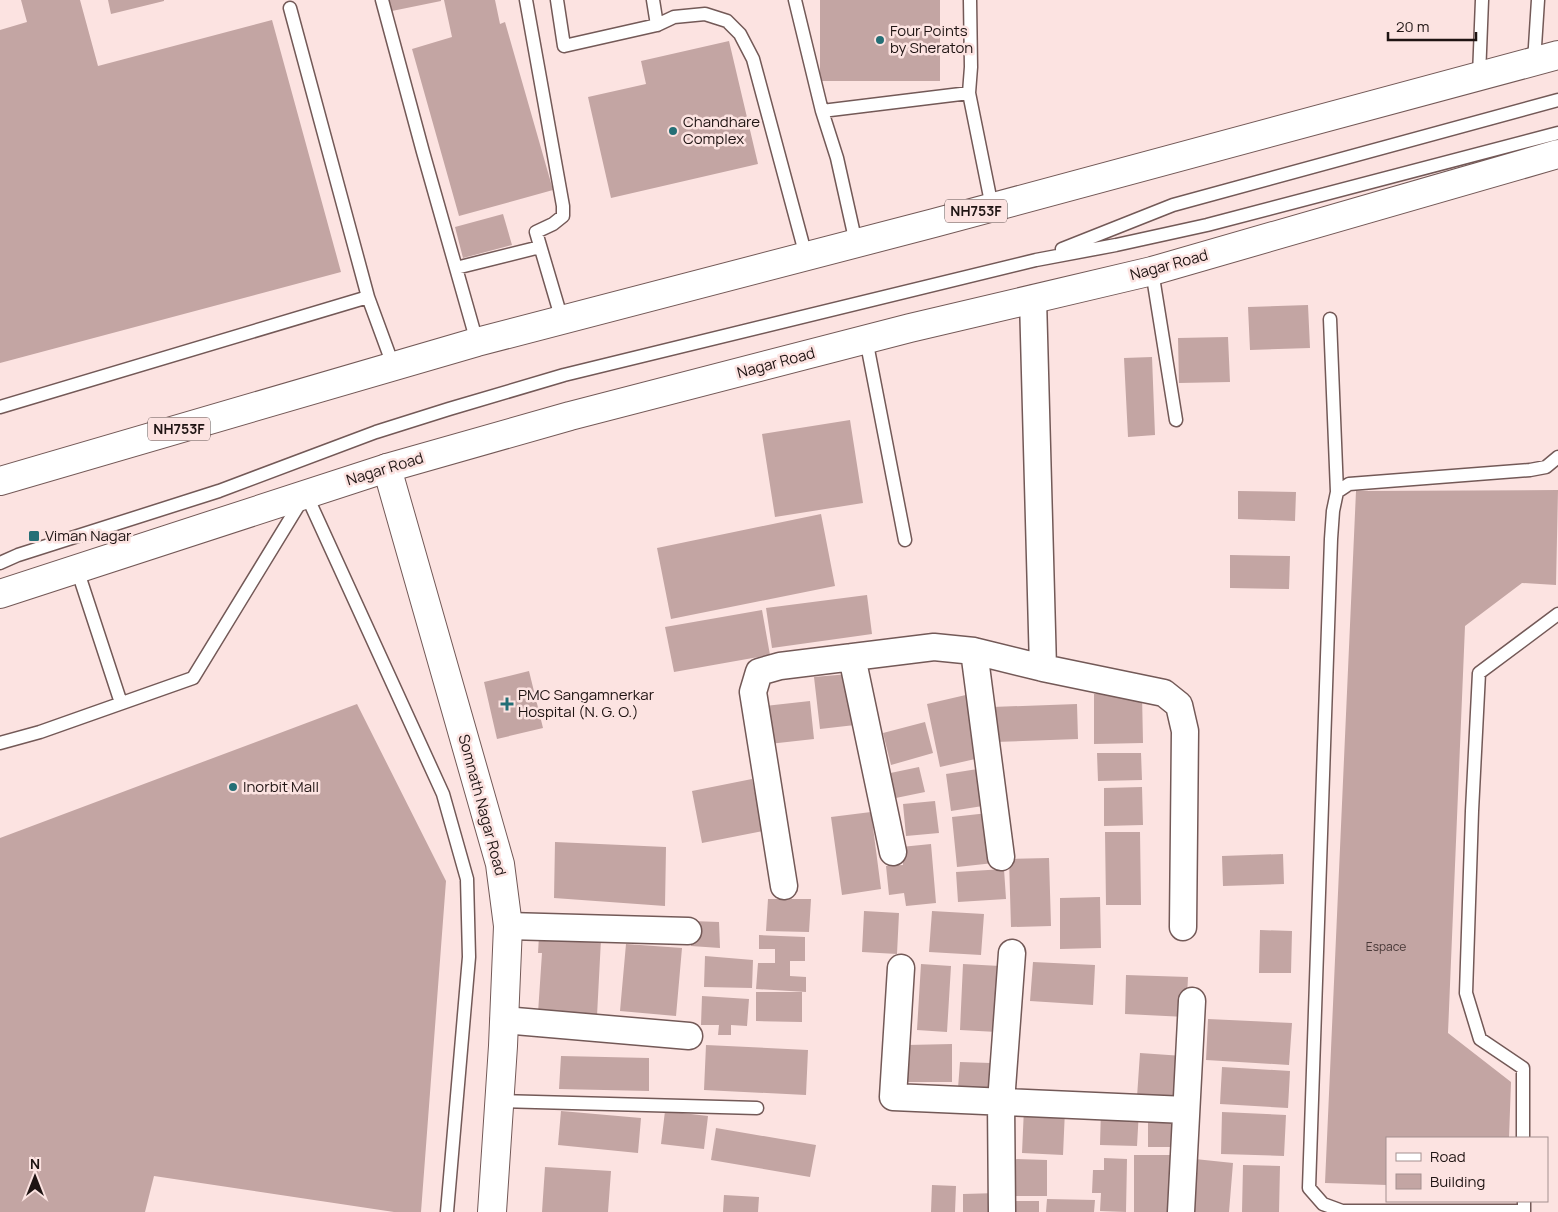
<svg xmlns="http://www.w3.org/2000/svg" width="1558" height="1212" font-family="Manrope,sans-serif">
	<rect width="100%" height="100%" fill="#fce3e1"/>
	<!-- building -->
	<path fill="#c3a5a3" d="M21,0H80L98,66L272,20L341,272L0,363V30L27,22Z
		M108,0H164V1L111,14Z
		M385,0H441V1L387,12Z
		M444,0H495L500,24L505,22L553,190L459,216L412,49L452,37Z
		M820,0H940V81H820Z
		M729,41L758,164L611,198L588,97L646,84L641,61Z
		M503,214L512,245L463,258L455,227Z
		M1308,305L1310,348L1250,350L1248,307Z
		M1228,337L1230,382L1179,383L1178,338Z
		M1152,357L1155,435L1128,437L1124,358Z
		M850,420L863,503L775,517L762,434Z
		M1558,490L1556,585L1522,583L1465,626L1448,1033L1511,1082L1509,1138H1387V1185L1325,1183L1356,491Z
		M1238,491L1296,492L1295,521L1238,519Z
		M821,514L835,586L671,619L657,548Z
		M1230,555L1290,556L1289,589L1230,588Z
		M867,595L872,634L772,648L766,608Z
		M762,610L770,655L674,672L665,627Z
		M529,671L543,728L497,739L484,682Z
		M849,674L855,725L820,729L814,677Z
		M970,694L984,757L940,767L927,704Z
		M1094,694H1142L1143,743L1094,744Z
		M810,701L814,739L769,744L765,706Z
		M357,704L446,881L421,1212H394L154,1176L145,1212H0V838Z
		M1077,704L1078,739L994,742L992,707Z
		M925,722L933,753L891,765L883,733Z
		M1097,753H1141L1142,780L1098,781Z
		M919,767L925,792L886,800L881,775Z
		M984,768L989,805L951,811L946,774Z
		M752,779L763,831L702,843L692,791Z
		M1142,787L1143,825L1104,826V788Z
		M935,801L939,833L906,836L903,804Z
		M871,812L881,889L842,895L831,817Z
		M988,813L994,863L957,867L952,817Z
		M1105,832H1140L1141,905H1106Z
		M555,842L666,847L665,906L554,898Z
		M931,844L936,903L906,906L904,893L889,895L886,866L903,865L901,847Z
		M1283,854L1284,884L1223,886L1222,856Z
		M1049,858L1051,926L1011,927L1009,859Z
		M1004,869L1006,899L958,902L956,872Z
		M1100,897L1101,948L1060,949V898Z
		M768,899H811L809,932L766,931Z
		M864,911L899,913L897,954L862,952Z
		M932,911L984,914L981,955L929,952Z
		M692,921L719,922L720,948L691,946Z
		M1260,930L1292,931L1291,973H1259Z
		M759,935L805,937V961H790V976L806,977V992L756,989L758,963H775V949H759Z
		M539,936L601,939L597,1016L538,1013L542,953H538Z
		M626,944L682,948L676,1016L620,1011Z
		M705,956L753,960L752,988L704,987Z
		M1033,962L1095,965L1093,1005L1030,1001Z
		M921,964L951,966L947,1032L917,1030Z
		M963,964L1000,966L997,1032L960,1030Z
		M1126,975L1188,977L1186,1017L1125,1014Z
		M756,992H802V1022L756,1021Z
		M702,996L749,999L747,1026L731,1025V1035H718L719,1025H701Z
		M1208,1019L1292,1023L1289,1065L1206,1060Z
		M952,1044V1082H907V1045Z
		M706,1045L808,1050L806,1095L704,1090Z
		M1140,1053L1183,1056L1181,1099L1137,1097Z
		M561,1056L649,1058V1091L559,1089Z
		M960,1062L991,1063L990,1089L958,1088Z
		M1222,1067L1290,1071L1288,1108L1220,1104Z
		M1024,1108L1065,1110L1063,1155L1022,1153Z
		M1101,1109L1139,1110L1137,1146L1100,1145Z
		M561,1111L641,1118L638,1153L558,1145Z
		M665,1111L708,1116L704,1149L661,1144Z
		M1148,1112H1184V1147H1148Z
		M1222,1112L1286,1115L1284,1156L1221,1154Z
		M716,1128L816,1145L810,1177L711,1160Z
		M1134,1155H1170V1212H1134Z
		M1104,1158L1127,1159L1126,1212L1100,1211L1101,1193H1092L1093,1170H1104Z
		M1013,1159L1047,1160V1196H1014Z
		M1195,1159L1233,1163L1229,1212H1190Z
		M1243,1165L1280,1166L1279,1212H1242Z
		M545,1167L611,1171L608,1212H542Z
		M932,1185L956,1186L955,1212H931Z
		M998,1193V1212H963V1194Z
		M724,1195L759,1197L758,1212H723Z
		M1047,1199L1095,1200L1094,1212H1046Z
		M1008,1201H1039V1212H1008Z"/>
	<g fill="none" stroke-linecap="round" stroke-linejoin="round">
		<!-- service casing -->
		<g stroke="#735957" stroke-width="15">
			<path id="service" d="M382,0L423,152L477,342
				M526,0L563,206V216L553,224L536,232L562,320
				M557,0L564,46L657,25L674,17L705,14L727,21L740,34L753,59L806,256
				M653,0L657,25
				M795,0L822,111L837,158L856,243
				M970,0L971,67L969,93L992,207
				M290,8L368,297L393,365
				M1534,62L1538,0
				M1479,76L1482,0
				M822,111L969,93
				M1062,249L1173,205L1558,100
				M456,268L540,247
				M1152,271L1176,420
				M1330,319L1337,492
				M866,339L905,540
				M0,407L368,297
				M306,494L443,794L467,879L469,957L447,1212
				M0,563L18,555L219,491L376,432L449,409L564,375L1036,260L1116,245L1207,225L1558,133
				M77,569L121,703
				M0,743L40,732L193,678L303,498
				M500,1101L757,1108
				M1523,1138V1068L1480,1039L1466,993L1472,811L1479,673L1558,614
				M1524,1201V1211H1342L1323,1204L1309,1188L1331,539L1333,511L1337,492L1349,484L1530,470L1546,467L1558,457"/>
		</g>
		<!-- minor casing -->
		<g stroke="#735957" stroke-width="29">
			<path id="minor" d="M1033,299L1043,668
				M974,651L1001,857
				M852,657L893,852
				M784,886L753,692L759,672L780,666L934,647L974,651L1043,668L1164,693L1179,705L1185,731L1183,927
				M508,926L688,931
				M901,968L893,1097L1186,1110
				M504,1020L689,1036
				M1002,1212L1001,1102L1012,953
				M1181,1212L1192,1001"/>
		</g>
		<!-- tertiary casing -->
		<g stroke="#735957" stroke-width="30">
			<path id="tertiary" d="M387,468L500,864L508,926L503,1046L492,1212"/>
		</g>
		<!-- trunk casing -->
		<g stroke="#735957" stroke-width="30">
			<path id="trunk" d="M0,481L477,342L934,223L1558,55
				M0,594L387,468L570,416L910,328L1152,271L1558,154"/>
		</g>
		<!-- service -->
		<use href="#service" stroke="#fff" stroke-width="12"/>
		<!-- minor -->
		<use href="#minor" stroke="#fff" stroke-width="26"/>
		<!-- tertiary -->
		<use href="#tertiary" stroke="#fff" stroke-width="28"/>
		<!-- trunk -->
		<use href="#trunk" stroke="#fff" stroke-width="28"/>
	</g>
	<!-- markers -->
	<g fill="#246f76" stroke="#fce3e1" stroke-width="2">
		<circle cx="880" cy="40" r="5"/>
		<circle cx="673" cy="131" r="5"/>
		<rect x="28" y="530" width="12" height="12" rx="2.5"/>
		<path d="M504.5 696.5h5v5h5v5h-5v5h-5v-5h-5v-5h5z"/>
		<circle cx="233" cy="787" r="5"/>
	</g>
	<g text-anchor="middle" stroke-width="5" stroke-linejoin="round" paint-order="stroke">
		<!-- number labels -->
		<g font-size="12" fill="#483837">
			<text x="1386" y="951">Espace</text>
		</g>
		<!-- shield labels -->
		<g fill="#fce3e1" stroke="#615251" stroke-width="1">
			<rect x="945" y="199.5" width="62" height="23" rx="4"/>
			<rect x="148" y="417.5" width="62" height="23" rx="4"/>
		</g>
		<g font-size="14" font-weight="bold" fill="#1f1413">
			<text x="976" y="216">NH753F</text>
			<text x="179" y="434">NH753F</text>
		</g>
		<!-- poi labels -->
		<g font-size="15" fill="#1f1413" stroke="#fce3e1" text-anchor="start">
			<text x="890" y="36">Four Points<tspan x="890" dy="17">by Sheraton</tspan></text>
			<text x="683" y="127">Chandhare<tspan x="683" dy="17">Complex</tspan></text>
			<text x="45" y="541">Viman Nagar</text>
			<text x="518" y="700">PMC Sangamnerkar<tspan x="518" dy="17">Hospital (N. G. O.)</tspan></text>
			<text x="243" y="792">Inorbit Mall</text>
		</g>
		<!-- street labels -->
		<g font-size="15" fill="#1f1413" stroke="#fce3e1">
			<text transform="translate(1169 265) rotate(-15)" y="5">Nagar Road</text>
			<text transform="translate(776 363) rotate(-15)" y="5">Nagar Road</text>
			<text transform="translate(385 469) rotate(-17)" y="5">Nagar Road</text>
			<text transform="translate(482 805) rotate(75)" y="5">Somnath Nagar Road</text>
		</g>
	</g>
	<!-- legend -->
	<rect x="1386" y="1137" width="162" height="65" fill="#fce3e1" stroke="#a4908f"/>
	<rect x="1396" y="1153" width="25" height="8" fill="#ffffff" stroke="#a4908f"/>
	<text x="1430" y="1162" font-size="15" fill="#1f1413">Road</text>
	<rect x="1396" y="1174" width="25" height="15" fill="#c3a5a3" stroke="#a4908f"/>
	<text x="1430" y="1187" font-size="15" fill="#1f1413">Building</text>
	<!-- north arrow -->
	<g transform="translate(35 1177)" stroke="#fce3e1" stroke-width="4" paint-order="stroke">
	<path d="M0-4L9 19L0 12L-9 19Z" fill="#1f1413"/>
	<text y="-8" font-size="14" font-weight="bold" text-anchor="middle" fill="#1f1413">N</text>
	</g>
	<!-- scale -->
	<path d="M1388 32v8h88v-8" fill="none" stroke="#1f1413" stroke-width="2.5"/>
	<text x="1396" y="32" font-size="15" fill="#1f1413" stroke="#fce3e1" stroke-width="4" paint-order="stroke">20 m</text>
</svg>
